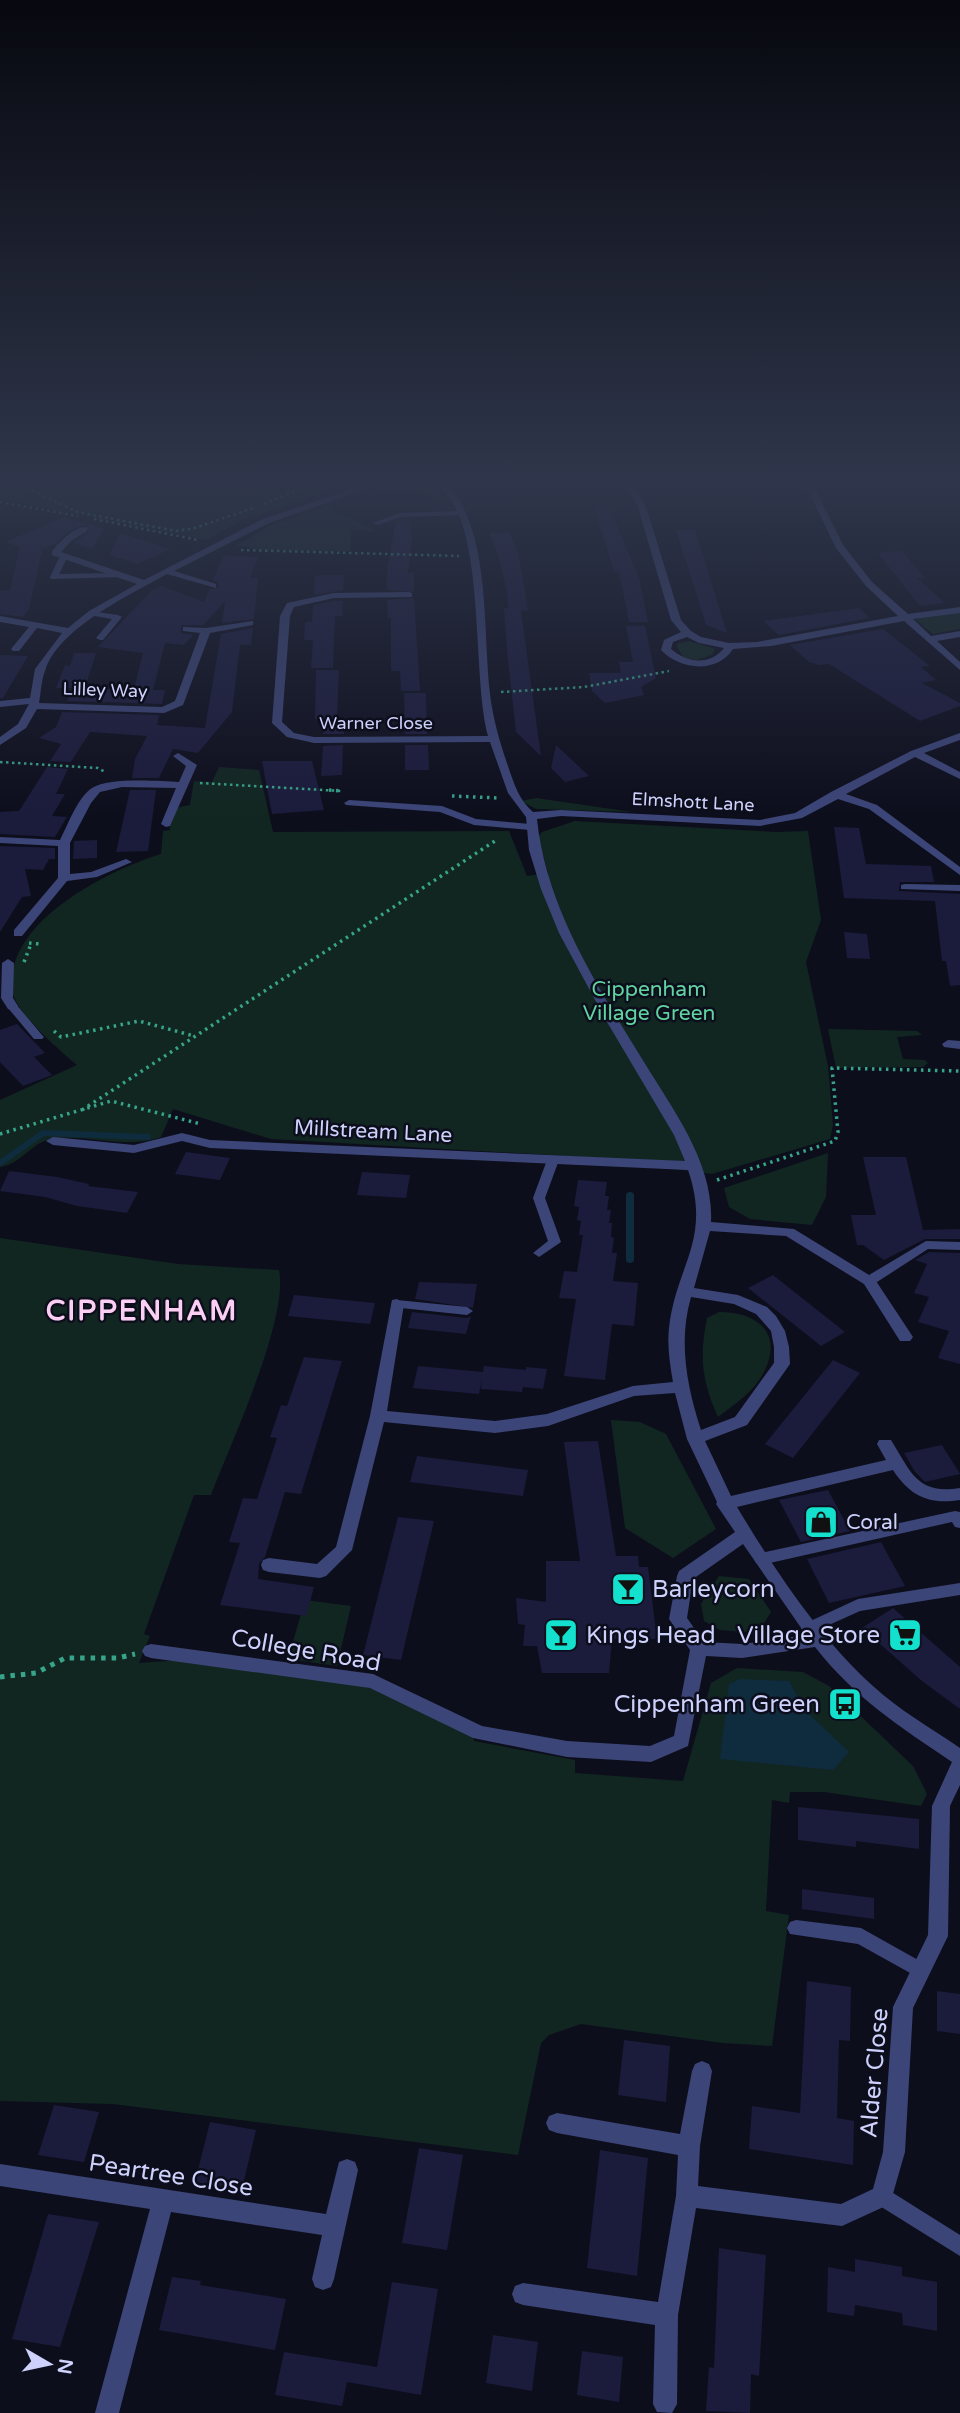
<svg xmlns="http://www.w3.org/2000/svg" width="960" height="2413" font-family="'Varela Round',sans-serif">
	<rect width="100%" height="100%" fill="#0d0e1c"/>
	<!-- green -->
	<path fill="#112621" d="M0,480H363L241,520L207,540L0,499Z
		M405,480C427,480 437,484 448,504L422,492L374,491Z
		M331,506L332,510L376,531L351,530L350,551L258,550L237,545L270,526Z
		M960,612V629L933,634L915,619Z
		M690,641L715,649L712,655L697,660L684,658L677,647L678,643Z
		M219,767L259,770L273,832L509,831L527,876L548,873L538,837L542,832L575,821L777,832L808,831L821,920L806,962L828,1066L833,1125L830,1139L712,1174L585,1157L271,1139L173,1109L161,1137C126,1150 88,1133 52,1139C31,1142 22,1164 0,1167V1100L77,1065C61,1052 18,1014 13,994C0,923 109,870 161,854L163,831L170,830L169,814L175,808L190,805L194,781L212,782Z
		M536,798L632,812L536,809L521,801Z
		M828,1029L917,1031L922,1035L897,1037L903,1059L925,1060L928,1063L923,1067L836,1068Z
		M828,1153L826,1197L812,1225L750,1219L729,1207L724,1188Z
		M0,1238L178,1264L279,1270C289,1319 230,1445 211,1495H194L144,1634L150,1636L139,1663L179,1660L357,1684L418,1703L470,1725L474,1741L575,1760V1773L683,1781L711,1683L737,1668L803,1672L829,1686L913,1766L927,1794L921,1806L824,1792H790L789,1803L772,1800L766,1911L789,1915L772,2046L723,2043L581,2024L549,2035L541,2043L518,2155L113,2104L0,2101Z
		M719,1312C755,1312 783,1331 765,1370C755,1391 735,1404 718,1417C702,1381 699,1358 707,1318Z
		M611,1420L640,1422L666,1434L716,1529L673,1558L625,1528Z
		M719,1576L749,1579L771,1612L758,1633L720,1630L704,1621L701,1604Z
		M305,1600L351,1606L337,1666L288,1659Z"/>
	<!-- water -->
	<path fill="#0f2b3e" d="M740,1679L789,1681L805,1710L849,1752L833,1770L720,1759L729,1684Z"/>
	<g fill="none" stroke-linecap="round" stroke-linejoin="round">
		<!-- stream-far1 -->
		<path stroke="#0f2b3e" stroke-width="6" d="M0,1163L43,1133L148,1137"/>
		<!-- stream -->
		<path stroke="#0f2b3e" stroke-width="8" d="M630,1196V1259"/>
	</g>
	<!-- building -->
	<path fill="#1b1b3c" d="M608,505L639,578L648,622H629L619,571L614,572L595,509Z
		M64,517L104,529L92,549L73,543L88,533L87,524L71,530L55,544L42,550L29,609L23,617L0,614V591L10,590L20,547L6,542Z
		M409,519L412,537L408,573H414V592L387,590V570L396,522Z
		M676,530H695L727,633L706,625Z
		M509,532L518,553L525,590L528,610L521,611L541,756L516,732L507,651L504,608H508L507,592L499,558L489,533Z
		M120,533L170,549L138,564L110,555Z
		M902,551L925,578H917L945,603L920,606L878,553Z
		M224,556L258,557L250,578H258L254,619L222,623L225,601L203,625H181V633L193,635L184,645L165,643L153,690H165L162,704L67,701L72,689H134L143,653L98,647L151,591L161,586L204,602L210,589L219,588L218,582L213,580Z
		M322,575H344L343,590L314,595L315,577Z
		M414,598L420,691H401L400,671H391V618H388L387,600Z
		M334,601H343L342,616H335L333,668H311L313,640H304L305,622H312L313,605Z
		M859,608L870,618L779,635L763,621Z
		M626,626H645L656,678L641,687L644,695L605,703L592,691L589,673H621L619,662H633Z
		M253,628L251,645H240L232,712L198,753L173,749L159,778H132L135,759L147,736L90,732L71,762L50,761L61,744L39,738L56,727L62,712L159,715L157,725L205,728L221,634Z
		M883,629L930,666L921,667L936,680L922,683L960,703V706L920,721L829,664L819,665L809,662L790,645Z
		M74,653H96L85,688H56L65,665L70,666Z
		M0,655L28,656L3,698H0Z
		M316,670H339L337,719H344V734H323L324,719H315Z
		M404,693H426L427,734H405Z
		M343,745L342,775L321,776L323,746Z
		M405,745H428L429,770H405Z
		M556,745L589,776L565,782L551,768Z
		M262,761H312L324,810L272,814Z
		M47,767L68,769L56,794H65L52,816L67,817L55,837L0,834V812L19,811Z
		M130,790H156L148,851L116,852Z
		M834,827L859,828L866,864L931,866L934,882H900L899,891L960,894V985L950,986L946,961H942L935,901L844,898Z
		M97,840V858L73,859L74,841Z
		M0,846L55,848V859H49L43,870L25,869L31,896L22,897L0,932Z
		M844,932L867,934L870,959L847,958Z
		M17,1024L45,1053L34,1057L52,1075L23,1086L0,1062V1030Z
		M186,1152L230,1158L220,1180L175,1174Z
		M863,1157H906L923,1230L960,1229V1239H925L884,1260L863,1245H857L851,1215H876Z
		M9,1171L57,1177L89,1184L88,1186L138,1192L127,1213L77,1206L45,1197L0,1191Z
		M362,1172L410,1175L406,1198L357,1195Z
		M578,1180L607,1182L605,1196H609L607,1210H611L609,1223H612L611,1237L614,1238L612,1253H617L613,1281L638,1283L634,1326L612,1324L605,1380L564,1376L576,1299L559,1298L564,1271L577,1272L583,1235H579L581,1221L577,1220L579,1207L574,1206Z
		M929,1252L960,1253V1364L938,1358L949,1331L918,1322L929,1297L914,1293L927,1264L915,1260Z
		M773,1275L845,1332L821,1346L748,1288Z
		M419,1282L477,1284L473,1308L415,1299Z
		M294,1295L375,1303L370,1324L288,1316Z
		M412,1312L467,1318L471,1316L466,1334L408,1328Z
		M304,1357L342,1361L301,1494L285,1492L265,1557L259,1564L258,1579L314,1587L306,1616L220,1605L240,1543L229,1542L243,1498L257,1499L277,1438L270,1437L281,1405L287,1406Z
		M833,1360L860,1373L793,1458L765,1444Z
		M418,1366L483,1372L484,1366L526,1370V1367L547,1369L543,1389L523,1387L522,1392L481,1389L482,1379L479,1394L413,1388Z
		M598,1441L616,1556H638L639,1567H648L657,1639H612L609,1673H542L537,1646H523L525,1625L518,1624L516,1598L546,1602V1561H580L564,1442Z
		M942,1445L960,1474L925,1482L915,1472L904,1453Z
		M417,1456L528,1470L523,1496L410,1482Z
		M828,1490L850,1531L801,1542L779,1500Z
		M398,1517L434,1521L401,1660L363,1655Z
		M881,1542L905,1586L829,1603L807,1559Z
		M893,1608L960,1667V1709L922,1681L862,1628Z
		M798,1807L919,1819V1849L856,1841V1847L798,1840Z
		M802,1889L874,1898V1919L802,1909Z
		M807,1981L851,1987L850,2041L839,2040L837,2118L854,2121L853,2165L749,2149L752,2106L800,2113Z
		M937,1991L960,1994V2034L937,2031Z
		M624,2040L670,2046L666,2102L618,2095Z
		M54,2105L99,2112L84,2162L38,2155Z
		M210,2122L256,2130L242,2189L195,2182Z
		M419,2148L463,2155L447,2250L402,2243Z
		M600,2150L648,2158L637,2276L587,2268Z
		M48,2214L99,2222L60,2347L12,2339Z
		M719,2248L766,2255L759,2376L751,2374L750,2413L706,2411L709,2367L714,2368Z
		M855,2259L902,2267V2276L937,2282V2331L903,2325L902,2313L855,2305L854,2316L827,2312L828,2267L855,2272Z
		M172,2277L201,2281L200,2285L286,2299L275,2350L159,2330Z
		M392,2282L438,2289L421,2395L347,2382L342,2406L275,2395L284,2352L377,2367Z
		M493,2335L538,2342L532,2391L486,2383Z
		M582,2351L623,2357L619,2402L577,2395Z"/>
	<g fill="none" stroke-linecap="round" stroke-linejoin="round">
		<!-- path-far2 -->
		<path stroke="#37a589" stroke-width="2.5" stroke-dasharray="2.5 3.5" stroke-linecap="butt" d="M11,480L77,512L176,531L195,528L256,507
			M0,502L78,516
			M264,504L323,480
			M94,519L198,540
			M241,550L459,556
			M501,692L584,687L669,671
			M0,762L98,768L105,772
			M200,783L341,791"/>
		<!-- path-far1 -->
		<path stroke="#37a589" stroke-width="3.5" stroke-dasharray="2.5 4.5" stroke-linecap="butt" d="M329,790L341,791
			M452,796L499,798
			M29,943L40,944
			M24,962L31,944
			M54,1031L61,1037L139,1021L194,1036
			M82,1110L498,839
			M0,1134L111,1101L201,1124
			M717,1180L835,1141L838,1132L832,1068L960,1071"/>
		<!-- path -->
		<path stroke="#37a589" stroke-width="5" stroke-dasharray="4.5 6" stroke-linecap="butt" d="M0,1677L36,1673L65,1658H118L135,1654"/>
		<!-- service -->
		<path fill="#3c4578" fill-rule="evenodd" d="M462,511H465V515L401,517L377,525L373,523L400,513Z
			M61,554L68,556L59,574L120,573L124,575L120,577L51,579L50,577Z
			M89,611L118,615L122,617L103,640H100L96,638L112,619L89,615Z
			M349,800L442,806L476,819L530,824L535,827L530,830L474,825L440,812L346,805L344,803Z
			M905,884L960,885V891L901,889V885Z
			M12,1003L16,1004L42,1035L44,1037L42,1039H34L8,1008L7,1006L8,1004Z
			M553,1156L559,1160L545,1198L561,1242L539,1257L533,1253L548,1241L533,1198L547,1160Z
			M926,1241L960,1242V1250L928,1249L874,1284H864L863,1281L864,1278Z
			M397,1300L467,1307L473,1311L467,1315L392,1307L391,1304Z
			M955,1511L960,1512V1528L955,1527L952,1522L761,1565L756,1563L754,1559L756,1555L761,1553Z
			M960,1583V1595L860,1611L809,1634L804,1632L801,1628L804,1624L858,1599Z
			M796,1920L861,1928L927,1965L930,1971L927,1977L921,1979L858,1944L790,1934L787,1928L790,1922Z
			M882,2186L960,2235V2256L875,2203L872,2196L875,2189Z"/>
		<!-- minor -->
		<path fill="#3c4578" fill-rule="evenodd" d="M379,480H392L269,523L174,571L216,584V588L167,574C130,595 58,628 45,671C41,681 41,693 39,703L162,707L175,701L200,633L183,631V627L206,628L253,621V625L210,633L183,705L164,713L37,709L26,728L0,745V737L18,724L29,704L0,707V701L30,698L35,669L62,633L37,628L19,651H13L11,649L29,627L0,622V616L68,628L89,611L137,584L52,555V551C61,541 73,527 87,527V531L71,541L61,552L144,580L263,519Z
			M431,480H440C445,485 452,489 456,495C490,545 483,634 490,694C493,719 500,743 508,766C514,784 519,800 533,812L561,810L760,820L795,813L831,792L911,751L960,733V740L924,753L960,772V779L915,757L846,794L877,805L960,867V875L869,809L838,799L802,818L760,826L561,816L537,819C546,908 598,987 644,1062C673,1110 714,1163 711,1222L794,1229L874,1278L913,1337L910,1341H900L864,1284L786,1236L710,1231L694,1288L738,1295L767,1307L776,1316L785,1331L789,1347L790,1364L747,1425L705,1441L731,1496L886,1460L877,1444L879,1440H891C911,1472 917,1495 960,1488V1500C929,1505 910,1496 893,1470L737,1507C773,1567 820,1639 873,1686C899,1710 931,1728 960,1748V1785L950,1806L948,1936L913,2008L905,2152L890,2204L842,2226L696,2208L678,2315L677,2404L672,2413L657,2412L653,2404L655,2325L523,2305L515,2302L512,2294L515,2286L523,2283L658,2302L676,2196L678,2155L557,2133L549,2130L546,2123L549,2116L557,2113L680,2134L692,2071L695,2064L702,2061L709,2064L712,2071L700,2146L698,2186L841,2204L873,2189L883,2152L893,2007L928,1935L932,1806L952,1762C899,1726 856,1699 815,1647L742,1658L706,1656L688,1746L651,1762L567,1757L473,1738L370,1688L151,1658L145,1656L142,1651L145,1646L151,1644L373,1674L482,1726L567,1741L650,1746L674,1736L690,1650L669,1619L677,1576L679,1571L735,1532L716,1504L717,1502L687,1439L675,1393L634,1396L548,1426L495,1433L384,1422L352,1550L326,1576L320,1578L269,1572L263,1570L261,1565L263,1560L269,1558L317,1564L336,1547L370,1416L392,1300L397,1299L404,1304L387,1411L495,1421L547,1414L633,1386L673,1382C670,1365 667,1346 669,1328C676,1265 712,1240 688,1170L210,1148L182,1141L134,1153L53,1145L46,1141L53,1137L134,1145L182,1133L210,1140L685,1161L674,1135L607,1022L559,933L541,889L529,850L526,817L508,793L490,742L314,743L287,737L272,723L280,616L287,603L334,593L409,592L412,593V597L334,598L294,607L290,616L282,722L294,733L314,737L488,736C472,675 485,539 447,495C442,489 436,485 431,480ZM691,1297L734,1304L756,1314L771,1331L774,1347V1363L735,1417L701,1430C687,1387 678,1342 691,1297ZM743,1544L806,1635L742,1644L704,1642L687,1618L693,1579Z
			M623,480H631L646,507L681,620L691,631L701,637L729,643L757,642L898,616L866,586L836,548L803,480H811L843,545L872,582L908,614L960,607V613L913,619L931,636L960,631V637L937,641L960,662V670L904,621L771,646L733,649C717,674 680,670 661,650L664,640L681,632L671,620L638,507ZM687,637L699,643L724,648C710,666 687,663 671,649L673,642Z
			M178,753L197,765L170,826L166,827L161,824L176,788L122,787L100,792L91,803L70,843V874L91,872L126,859L132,862L97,877L67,881L22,936H14V930L58,878V846L0,843V837L60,840C68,825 77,798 92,788C109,777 159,781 179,782L186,766L173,756Z
			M8,959L14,963L13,998L18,1006L12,1010L8,1009L1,998L2,963Z
			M948,1040L960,1041V1049L944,1047L942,1044Z
			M347,2159L355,2162L358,2170L334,2279L331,2287L323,2290L315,2287L312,2279L322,2235L171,2212L119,2413H95L150,2209L0,2186V2164L326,2214L339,2162Z"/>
	</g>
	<!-- sky -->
	<linearGradient id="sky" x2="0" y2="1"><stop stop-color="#07080f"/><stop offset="0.59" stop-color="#2f364b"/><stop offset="1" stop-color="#2f364b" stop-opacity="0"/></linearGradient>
	<rect width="960" height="818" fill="url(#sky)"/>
	<!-- icons -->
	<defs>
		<g id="shop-square" transform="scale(1.75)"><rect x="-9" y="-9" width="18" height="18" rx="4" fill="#13e1cd" stroke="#0d0e1c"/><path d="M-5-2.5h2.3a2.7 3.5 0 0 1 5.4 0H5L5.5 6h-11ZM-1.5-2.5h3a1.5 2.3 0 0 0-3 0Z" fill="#111"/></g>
		<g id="bar-square" transform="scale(1.75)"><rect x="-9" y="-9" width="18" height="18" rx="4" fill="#13e1cd" stroke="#0d0e1c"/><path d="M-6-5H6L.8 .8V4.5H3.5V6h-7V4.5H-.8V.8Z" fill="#111"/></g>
		<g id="supermarket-square" transform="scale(1.75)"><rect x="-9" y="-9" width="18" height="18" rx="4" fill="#13e1cd" stroke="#0d0e1c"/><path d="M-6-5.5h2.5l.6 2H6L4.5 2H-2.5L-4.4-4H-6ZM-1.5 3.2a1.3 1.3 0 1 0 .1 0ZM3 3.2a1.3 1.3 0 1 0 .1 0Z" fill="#111"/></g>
		<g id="bus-square" transform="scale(1.75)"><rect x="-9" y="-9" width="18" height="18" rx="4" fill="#13e1cd" stroke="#0d0e1c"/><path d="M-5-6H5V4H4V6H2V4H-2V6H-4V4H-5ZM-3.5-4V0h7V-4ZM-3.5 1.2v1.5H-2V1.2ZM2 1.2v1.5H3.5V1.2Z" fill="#111"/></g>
	</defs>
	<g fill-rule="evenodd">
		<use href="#shop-square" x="821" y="1522"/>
		<use href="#bar-square" x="628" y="1589"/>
		<use href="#bar-square" x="561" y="1635"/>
		<use href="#supermarket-square" x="905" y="1635"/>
		<use href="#bus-square" x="845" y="1704"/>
	</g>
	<g text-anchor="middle" stroke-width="5" stroke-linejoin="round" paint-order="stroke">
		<!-- far-street labels -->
		<g font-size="18" fill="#cdd1fb" stroke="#0d0e1c">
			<text transform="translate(105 690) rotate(2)" y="6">Lilley Way</text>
			<text x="376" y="729">Warner Close</text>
			<text transform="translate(693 802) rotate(3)" y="6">Elmshott Lane</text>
		</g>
		<!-- park labels -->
		<g font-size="21" fill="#60d4a0" stroke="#0d0e1c">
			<text x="649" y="996">Cippenham<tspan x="649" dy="24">Village Green</tspan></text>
		</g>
		<!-- street labels -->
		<g font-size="21" fill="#cdd1fb" stroke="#0d0e1c">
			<text transform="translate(373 1131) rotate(3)" y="7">Millstream Lane</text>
		</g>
		<!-- poi labels -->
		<g font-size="21" fill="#cdd1fb" stroke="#0d0e1c" text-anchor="start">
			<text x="846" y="1529">Coral</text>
		</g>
		<!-- near-poi labels -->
		<g font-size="24" fill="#cdd1fb" stroke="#0d0e1c" text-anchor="start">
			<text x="652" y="1597">Barleycorn</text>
			<text x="586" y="1643">Kings Head</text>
			<text x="880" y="1643" text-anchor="end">Village Store</text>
			<text x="820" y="1712" text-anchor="end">Cippenham Green</text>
		</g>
		<!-- near-street labels -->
		<g font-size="24" fill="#cdd1fb" stroke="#0d0e1c">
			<text transform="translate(306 1650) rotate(10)" y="8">College Road</text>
			<text transform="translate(874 2073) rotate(-85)" y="8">Alder Close</text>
			<text transform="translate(171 2175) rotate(9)" y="8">Peartree Close</text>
		</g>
		<!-- district labels -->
		<g font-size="28" font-weight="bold" letter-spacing="2" fill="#fbcff4" stroke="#0d0e1c">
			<text x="142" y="1320">CIPPENHAM</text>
		</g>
	</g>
	<!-- north arrow -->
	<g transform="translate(49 2364) rotate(99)" stroke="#0d0e1c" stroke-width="5" paint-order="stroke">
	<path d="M0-5L12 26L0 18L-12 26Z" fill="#cdd1fb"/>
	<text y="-10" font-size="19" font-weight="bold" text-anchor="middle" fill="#cdd1fb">N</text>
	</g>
</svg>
